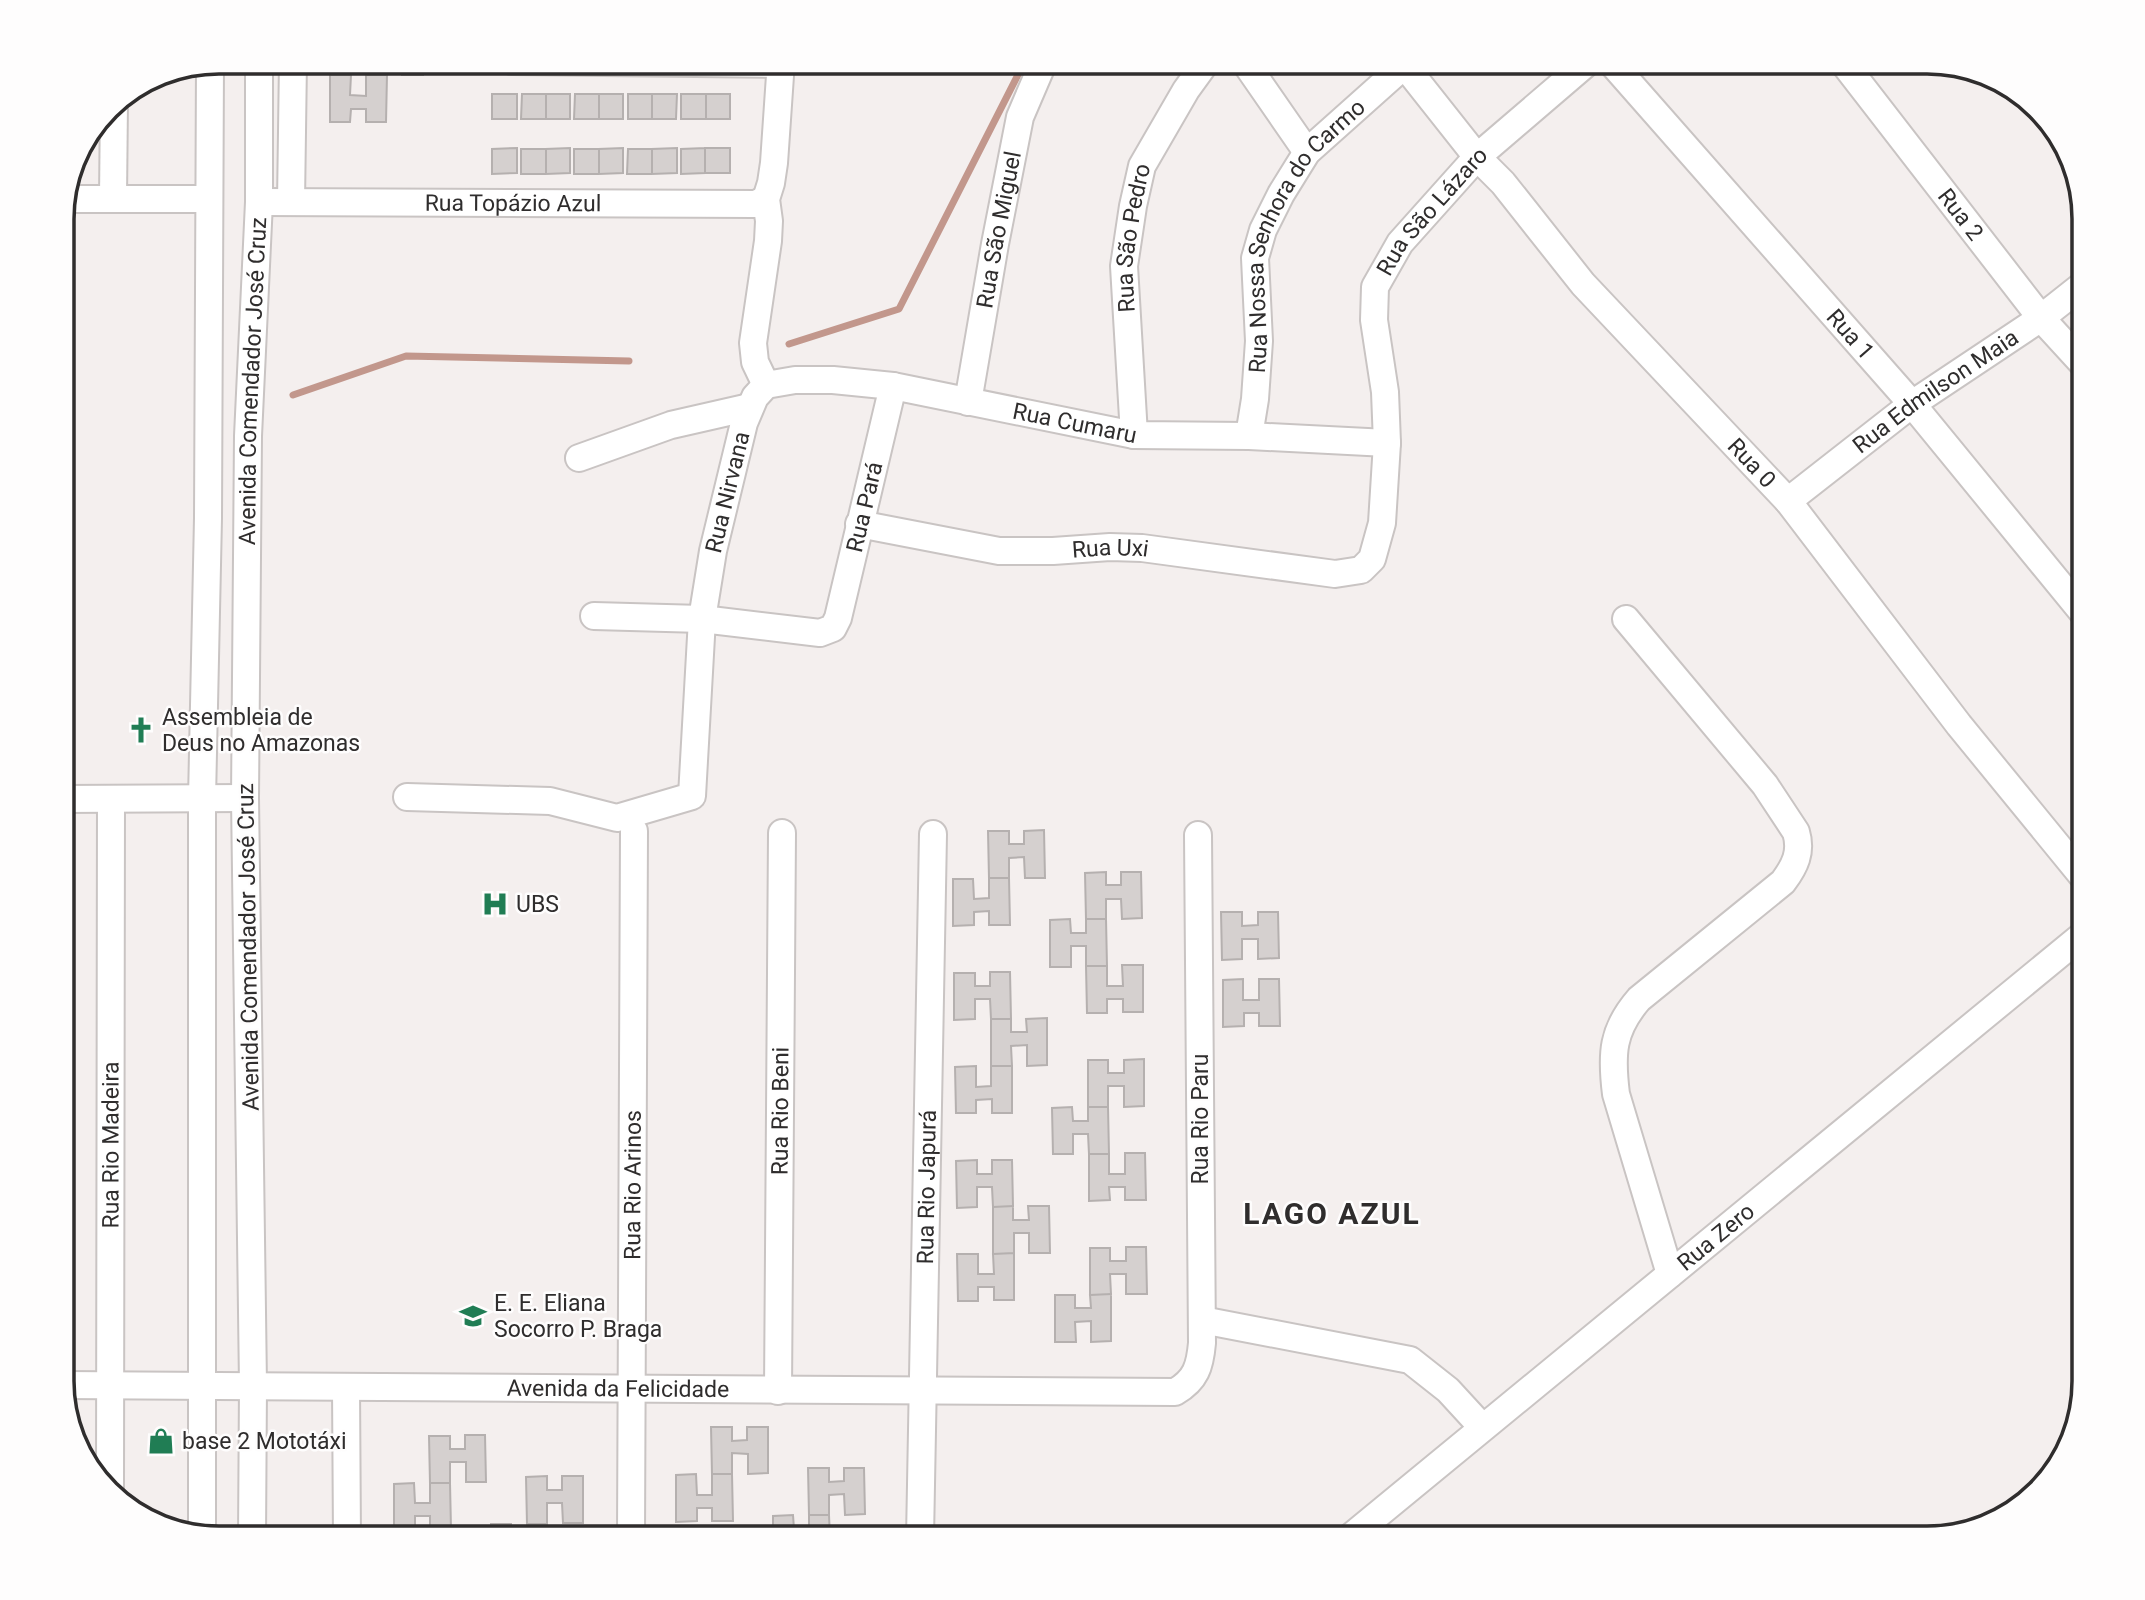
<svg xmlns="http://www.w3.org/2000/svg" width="2145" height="1600" font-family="Roboto,sans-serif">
	<rect width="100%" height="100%" fill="#f4efee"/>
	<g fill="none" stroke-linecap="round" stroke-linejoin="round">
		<!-- stream -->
		<path stroke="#c2978c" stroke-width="7" d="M789,344L899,309L1025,61
			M293,395L406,356L629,361"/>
	</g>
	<!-- building -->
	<path fill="#d5d0cf" stroke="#b5b0af" stroke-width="2" d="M366,61H386L387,75H366Z
		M402,61H423V75H402Z
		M330,75H351L350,95L366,96V75H387L386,122H366V109H351L350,122H330Z
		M492,94H517V119H492Z
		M522,94H546V119H521Z
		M546,94H570V119H546Z
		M575,94H599V119H574Z
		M599,94H623V119H599Z
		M628,94H652V119H628Z
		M652,94H677L676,119H652Z
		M681,94H706V119H681Z
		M706,94H730V119H706Z
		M517,148V173L492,174V149Z
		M570,148V173L546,174V149Z
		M623,148V173L599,174V149Z
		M677,148V173L652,174V149Z
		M705,148V173L681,174V149Z
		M705,148H730V173H705Z
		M521,149H546V174H521Z
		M574,149H599V174H574Z
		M628,149H652V174H627Z
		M1044,830L1045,878H1025L1024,857L1009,858V878H989L988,831H1009V844H1024V831Z
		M1106,872V885H1121V872H1141L1142,918L1122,919L1121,899H1106V919H1086L1085,873Z
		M989,878H1009L1010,925H989V911L974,912V925L953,926V879H973L974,899L989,898Z
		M1221,912H1242V926L1258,925V912H1278L1279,958L1258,959V939H1242V959L1222,960Z
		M1070,919L1071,933H1086V919H1106L1107,966H1086V946H1071V967H1050V920Z
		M1122,965H1143V1012H1123V999H1107V1013H1087L1086,966H1107V986H1123Z
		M990,972H1010L1011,1019H991L990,999H975V1019L954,1020V973H975V986H990Z
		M1243,979V1000H1259V979H1279L1280,1026H1259V1013H1244V1026L1223,1027V980Z
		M1047,1018V1065L1027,1066V1045L1011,1046L1012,1066H991V1019H1011V1032H1027L1026,1019Z
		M1144,1059V1106L1124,1107V1086H1108V1107H1088V1060H1108V1073H1124V1060Z
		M976,1066V1087L991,1086V1066H1012V1113H992V1099L976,1100V1113H956L955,1067Z
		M1072,1107L1073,1121H1088V1107H1108L1109,1154H1089L1088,1134H1073V1154H1053L1052,1108Z
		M1125,1153H1145L1146,1200H1125V1187H1109L1110,1200L1089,1201V1154H1109V1174H1125Z
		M977,1160V1174H992V1160H1012L1013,1206L993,1207L992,1187H977V1207L957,1208L956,1161Z
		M1013,1206V1220H1029L1028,1206H1049L1050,1253H1029V1233H1014V1253L993,1254V1207Z
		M1126,1247H1146L1147,1294H1126V1274H1110L1111,1294L1090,1295V1248H1110V1261H1126Z
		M1014,1253V1300H994V1287H978V1301H958L957,1254H978V1274H994L993,1254Z
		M1111,1294V1341L1091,1342V1321L1075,1322L1076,1342H1055V1295H1075V1308H1091L1090,1295Z
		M69,1421H76V1445Z
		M711,1427H732V1441L747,1440V1427H768V1473L748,1474V1454L732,1453V1474H712Z
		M465,1435H485L486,1482H466V1462H450V1483H430L429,1436H450V1449H465Z
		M808,1468H829V1482L844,1481V1468H864L865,1514L845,1515L844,1494L829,1495V1515H809Z
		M696,1474L697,1495H712V1474H732L733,1521H712V1508H697V1521L676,1522V1475Z
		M547,1476V1490H562V1476H583V1523H563L562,1503H547V1524H527L526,1477Z
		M414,1483L415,1503H430V1483H450L451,1529L430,1530V1516H415V1530H394V1484Z
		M793,1515L794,1529H809V1515H829L830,1539H773V1516Z
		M491,1524H511L512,1538L527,1537V1524H547L548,1539H491Z"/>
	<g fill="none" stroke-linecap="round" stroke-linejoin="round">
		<!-- minor casing -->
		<g stroke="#c9c4c3" stroke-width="30">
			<g id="minor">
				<path d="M512,61L781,64"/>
				<path d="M1244,61L1307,152"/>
				<path id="s1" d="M1401,61L1477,157L1503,183L1583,284L1788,501L1959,725L2084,878"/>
				<path id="s2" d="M1610,61L1912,404L2084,614"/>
				<path id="s3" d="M1842,61L2041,318L2084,365"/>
				<path d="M113,198L114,101"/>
				<path d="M64,199H208"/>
				<path id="s4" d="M259,202L756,204L766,199"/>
				<path d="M291,202L293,61"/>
				<path d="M766,385L755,362L753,343L768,241L769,221L766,199L771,183L774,163L781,61"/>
				<path id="s5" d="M968,402L995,244L1020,117L1044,61"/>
				<path id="s6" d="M1134,435L1124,266L1133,206L1142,166L1186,90L1207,61"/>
				<path id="s7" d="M1249,436L1255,399L1259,341L1255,258L1263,230L1281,194L1307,152L1409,61"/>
				<path d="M579,458L671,425L750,407"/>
				<path id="s8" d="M1788,501L1912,404L2041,318L2084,284"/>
				<path id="s9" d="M859,524L999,551H1053L1110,547L1142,548L1335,574L1361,570L1372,559L1382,523L1387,443L1385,392L1374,320L1375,287L1400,243L1477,157L1589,61"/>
				<path id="s10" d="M594,616L702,619L820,633L833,628L838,618L893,386"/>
				<path d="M1626,619L1765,785L1796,832C1802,852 1795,866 1783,882L1639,999C1612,1030 1611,1054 1616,1094L1670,1274"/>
				<path id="s11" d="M407,797L550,801L617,818L692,796L702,619L713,551L744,423L755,397L766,385L795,380H833L893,386L1134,435L1249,436L1387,443"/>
				<path d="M62,799L245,798"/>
				<path d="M1202,1320L1410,1360L1448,1390L1482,1427"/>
				<path id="s12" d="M62,1385L1175,1392C1196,1380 1200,1366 1202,1343L1198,835"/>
				<path d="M346,1388L347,1539"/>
				<path id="s13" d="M778,1391L782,833"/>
				<path id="s14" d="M110,1490L111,799"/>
				<path d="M202,1533V799L208,518L210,63"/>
				<path id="s15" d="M252,1539L253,1385L245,798L248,436L259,202V61"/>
				<path id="s16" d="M631,1539L634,831"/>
				<path id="s17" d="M920,1539L933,834"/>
				<path id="s18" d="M1348,1539L2084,934"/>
			</g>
		</g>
		<!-- minor -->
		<use href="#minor" stroke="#fff" stroke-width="26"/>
	</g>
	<!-- icons -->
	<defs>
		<g id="church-bare" transform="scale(2.1)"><path d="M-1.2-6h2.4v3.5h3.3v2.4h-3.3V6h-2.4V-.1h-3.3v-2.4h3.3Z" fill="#207d54" stroke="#fefdfd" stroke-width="2.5" paint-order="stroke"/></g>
		<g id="hospital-bare" transform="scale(2.1)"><path d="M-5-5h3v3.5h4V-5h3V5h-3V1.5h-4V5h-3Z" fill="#207d54" stroke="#fefdfd" stroke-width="2.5" paint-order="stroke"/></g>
		<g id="school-bare" transform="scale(2.1)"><path d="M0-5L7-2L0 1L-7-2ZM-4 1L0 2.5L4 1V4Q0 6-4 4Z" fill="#207d54" stroke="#fefdfd" stroke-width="2.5" paint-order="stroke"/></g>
		<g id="shop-bare" transform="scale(2.1)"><path d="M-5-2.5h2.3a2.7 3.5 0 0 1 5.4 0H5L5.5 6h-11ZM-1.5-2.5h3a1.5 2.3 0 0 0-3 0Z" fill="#207d54" stroke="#fefdfd" stroke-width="2.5" paint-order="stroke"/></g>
	</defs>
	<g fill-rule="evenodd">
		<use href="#church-bare" x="141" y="730"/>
		<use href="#hospital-bare" x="495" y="904"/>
		<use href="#school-bare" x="473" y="1316"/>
		<use href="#shop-bare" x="161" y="1441"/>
	</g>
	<g text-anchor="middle" stroke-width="5" stroke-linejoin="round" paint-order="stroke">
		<!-- street labels -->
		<g font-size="23" fill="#2f2d2d" stroke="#fefdfd">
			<text dy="8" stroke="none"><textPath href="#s4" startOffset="254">Rua Topázio Azul</textPath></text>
			<text dy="8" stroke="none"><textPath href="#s9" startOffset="892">Rua São Lázaro</textPath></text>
			<text dy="8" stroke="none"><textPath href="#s3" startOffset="194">Rua 2</textPath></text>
			<text dy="8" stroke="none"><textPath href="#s5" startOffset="175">Rua São Miguel</textPath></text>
			<text dy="8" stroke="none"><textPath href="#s6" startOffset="198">Rua São Pedro</textPath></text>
			<text dy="8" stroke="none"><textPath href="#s7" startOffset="217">Rua Nossa Senhora do Carmo</textPath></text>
			<text dy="8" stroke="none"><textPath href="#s2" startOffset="364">Rua 1</textPath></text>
			<text dy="8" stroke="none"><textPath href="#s15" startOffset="1158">Avenida Comendador José Cruz</textPath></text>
			<text dy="8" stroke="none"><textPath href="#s8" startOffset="184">Rua Edmilson Maia</textPath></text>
			<text dy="8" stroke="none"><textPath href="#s11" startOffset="1026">Rua Cumaru</textPath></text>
			<text dy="8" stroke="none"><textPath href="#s1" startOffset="534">Rua 0</textPath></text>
			<text dy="8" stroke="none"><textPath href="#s11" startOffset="597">Rua Nirvana</textPath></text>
			<text dy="8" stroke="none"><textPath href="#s10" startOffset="366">Rua Pará</textPath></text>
			<text dy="8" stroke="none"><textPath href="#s9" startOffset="254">Rua Uxi</textPath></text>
			<text transform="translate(248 947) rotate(-91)" y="8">Avenida Comendador José Cruz</text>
			<text dy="8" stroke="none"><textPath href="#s13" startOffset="280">Rua Rio Beni</textPath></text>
			<text transform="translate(1200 1119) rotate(-90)" y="8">Rua Rio Paru</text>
			<text dy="8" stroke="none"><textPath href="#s14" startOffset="345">Rua Rio Madeira</textPath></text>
			<text dy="8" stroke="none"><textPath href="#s16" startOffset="354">Rua Rio Arinos</textPath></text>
			<text dy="8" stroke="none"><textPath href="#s17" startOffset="352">Rua Rio Japurá</textPath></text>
			<text dy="8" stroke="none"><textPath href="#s18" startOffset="476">Rua Zero</textPath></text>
			<text dy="8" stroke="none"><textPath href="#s12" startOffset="556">Avenida da Felicidade</textPath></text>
		</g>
		<!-- poi labels -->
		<g font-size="23" fill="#2f2d2d" stroke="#fefdfd" text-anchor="start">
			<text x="162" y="725">Assembleia de<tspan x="162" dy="26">Deus no Amazonas</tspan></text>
			<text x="516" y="912">UBS</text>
			<text x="494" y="1311">E. E. Eliana<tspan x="494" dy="26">Socorro P. Braga</tspan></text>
			<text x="182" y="1449">base 2 Mototáxi</text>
		</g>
		<!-- district labels -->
		<g font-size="30" font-weight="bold" letter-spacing="2" fill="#2f2d2d" stroke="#fefdfd">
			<text x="1332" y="1224">LAGO AZUL</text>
		</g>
	</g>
	<!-- crop -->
	<path d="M0 0H2145V1600H0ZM219 74H1927A145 145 0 0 1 2072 219V1381A145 145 0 0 1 1927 1526H219A145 145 0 0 1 74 1381V219A145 145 0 0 1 219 74Z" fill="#fefdfd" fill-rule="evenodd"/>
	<path fill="none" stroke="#2f2d2d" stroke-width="3.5" d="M219 74H1927A145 145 0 0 1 2072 219V1381A145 145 0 0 1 1927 1526H219A145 145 0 0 1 74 1381V219A145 145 0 0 1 219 74Z"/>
</svg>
